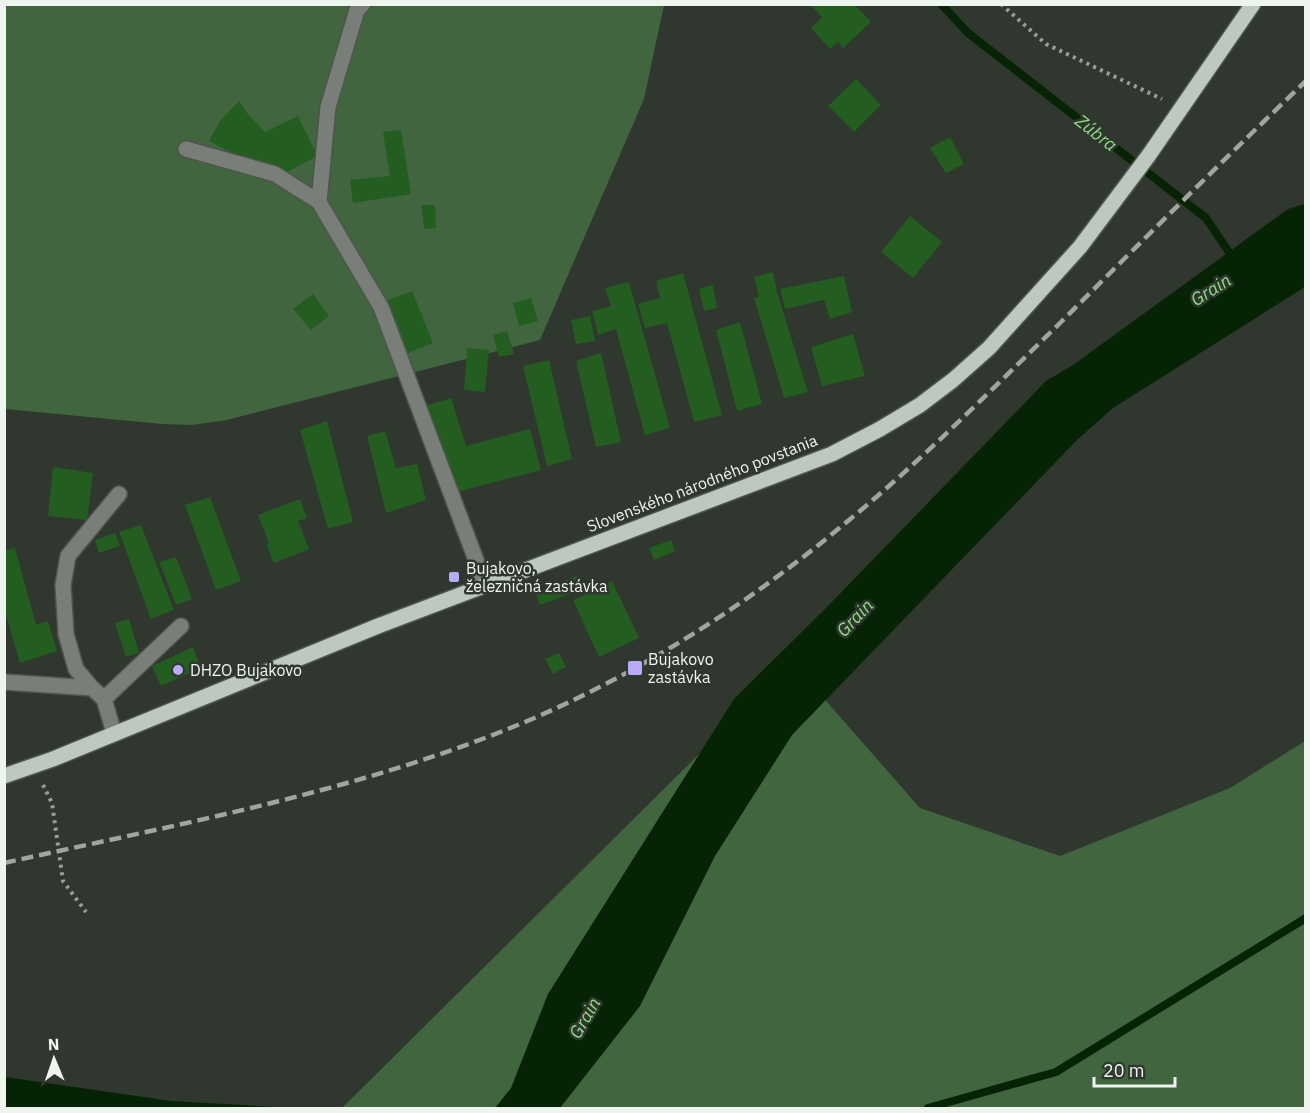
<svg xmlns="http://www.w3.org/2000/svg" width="1310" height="1113" font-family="'IBM Plex Sans',sans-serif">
	<rect width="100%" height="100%" fill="#2f372e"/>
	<!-- green -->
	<path fill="#41653e" d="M4,5H664L644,99L540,340L227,420L192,425L162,424L5,409Z
		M792,662L920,808L1060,856L1230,788L1305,741V1108H342Z"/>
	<!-- water -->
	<path fill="#062405" d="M1305,204V287L1113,408L1077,440L792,735L715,856L640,1006L560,1108H495L511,1088L548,994L734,699L827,607L1046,381L1073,365L1288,209Z
		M5,1077L171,1101L294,1108H5Z"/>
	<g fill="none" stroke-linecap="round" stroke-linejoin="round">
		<!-- stream -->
		<path stroke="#062405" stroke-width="8" d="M941,4L968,33L1206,218L1235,261
			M928,1108L1056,1072L1306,918"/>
	</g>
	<!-- building -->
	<path fill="#235d20" d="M810,4H854L871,22L843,48L838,42L830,49L811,28L822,17Z
		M856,79L881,105L854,132L828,106Z
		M239,101L247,113L265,132L298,116L316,153L319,155L285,173L243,159L209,141L220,121Z
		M401,130L411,194L353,203L350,180L390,176L383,132Z
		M950,137L964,164L946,173L930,148Z
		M421,205H435L436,228L424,229Z
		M910,216L942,242L913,278L881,252Z
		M773,272L777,292L808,392L784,398L754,298L759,297L754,277Z
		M683,273L722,415L694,422L667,323L645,328L638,304L660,298L656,281Z
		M844,276L852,312L830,319L824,300L785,309L780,289Z
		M629,282L670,428L645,435L616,329L598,335L592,311L611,306L605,288Z
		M713,285L717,308L704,311L699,289Z
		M412,291L433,343L408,353L388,300Z
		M313,294L329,316L311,330L293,309Z
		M531,298L538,321L519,326L513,303Z
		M590,316L595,341L576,344L571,320Z
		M740,322L762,404L737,411L716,330Z
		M507,331L514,354L499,357L493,335Z
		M853,334L865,376L822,386L811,347Z
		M467,348L489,350L485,392L464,390Z
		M601,353L621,442L596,447L576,361Z
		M549,360L572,459L547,466L523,366Z
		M451,398L466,446L530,429L541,470L457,492L436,428L433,429L425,406Z
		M327,421L353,522L328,529L300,430Z
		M385,431L396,468L417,464L426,500L386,513L367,436Z
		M53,467L93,473L87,520L48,516Z
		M210,497L241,581L216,590L185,505Z
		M300,499L307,518L298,521L309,549L274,563L266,544L269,543L258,515Z
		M141,525L174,610L151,619L119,532Z
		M115,533L120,546L99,553L95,540Z
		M671,540L675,551L654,560L649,548Z
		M15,548L36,625L48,621L57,651L20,663L4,608V551Z
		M176,557L192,599L176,605L159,562Z
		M577,576L582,589L540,605L535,592Z
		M612,581L639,638L599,657L573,600Z
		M129,619L139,653L126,657L115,623Z
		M193,647L201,668L161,686L152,666Z
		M559,653L566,667L553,674L545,659Z"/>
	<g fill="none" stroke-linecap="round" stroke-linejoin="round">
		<!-- minor casing -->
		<g stroke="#4e554d" stroke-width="18">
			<path id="minor" d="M186,149L275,174L319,202L381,307L485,584
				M319,202L328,107L357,10L363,4
				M4,682L92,688L104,699L114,733
				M92,688L76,669L66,634L63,585L68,556L119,494
				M104,699L181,626"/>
		</g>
		<!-- major casing -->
		<g stroke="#4e554d" stroke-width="18">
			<path id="major" d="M4,776L53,759L378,626L832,454L880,429L920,405L953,380L989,348L1080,247L1149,155L1253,4"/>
		</g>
		<!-- path -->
		<path stroke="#989f97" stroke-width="4" stroke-dasharray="3 4.5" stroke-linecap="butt" d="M1001,4L1046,44L1162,99
			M43,785L52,803L63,881L86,912"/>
		<!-- minor -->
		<use href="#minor" stroke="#7a7e79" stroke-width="15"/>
		<!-- major -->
		<use href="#major" stroke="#bfc8be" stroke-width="15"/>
		<!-- rail -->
		<path stroke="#9fa69f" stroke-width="4.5" stroke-dasharray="12 6" stroke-linecap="butt" d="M4,863C179,824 360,791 525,722C640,673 747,605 843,525C918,464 986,395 1055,328C1138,245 1221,162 1306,81"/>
	</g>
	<!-- markers -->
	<g fill="#b9abf7" stroke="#2f372e" stroke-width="2">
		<rect x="448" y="571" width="12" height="12" rx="3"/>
		<rect x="627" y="660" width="16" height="16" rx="3"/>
		<circle cx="178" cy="670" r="6"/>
	</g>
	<g text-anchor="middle" stroke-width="5" stroke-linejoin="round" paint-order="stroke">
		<!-- street labels -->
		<g font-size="16" fill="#eef4ee" stroke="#2f372e">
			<text transform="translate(702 483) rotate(-21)" y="6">Slovenského národného povstania</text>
		</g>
		<!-- poi labels -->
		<g font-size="16" fill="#eef4ee" stroke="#2f372e" text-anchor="start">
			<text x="466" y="574">Bujakovo,<tspan x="466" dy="18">železničná zastávka</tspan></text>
			<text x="648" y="665">Bujakovo<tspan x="648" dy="18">zastávka</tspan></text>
			<text x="190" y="676">DHZO Bujakovo</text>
		</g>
		<!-- water labels -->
		<g font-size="18" font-style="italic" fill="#8cdb85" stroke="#2f372e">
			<text transform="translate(1096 133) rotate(38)" y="6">Zúbra</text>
			<text transform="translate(1211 290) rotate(-32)" y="6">Grain</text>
			<text transform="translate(855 618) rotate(-46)" y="6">Grain</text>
			<text transform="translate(585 1018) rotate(-60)" y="6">Grain</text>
		</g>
	</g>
	<!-- border -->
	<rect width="1310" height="1113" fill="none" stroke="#eef4ee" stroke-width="12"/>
	<!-- north arrow -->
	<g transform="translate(54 1059) rotate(358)" stroke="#2f372e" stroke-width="4.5" paint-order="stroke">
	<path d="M0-4.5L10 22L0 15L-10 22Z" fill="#eef4ee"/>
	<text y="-9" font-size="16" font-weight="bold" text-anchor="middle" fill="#eef4ee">N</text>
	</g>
	<!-- scale -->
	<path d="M1094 1077v9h81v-9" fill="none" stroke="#eef4ee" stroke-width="3"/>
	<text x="1103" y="1077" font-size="18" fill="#eef4ee" stroke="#2f372e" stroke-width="4.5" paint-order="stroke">20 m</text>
</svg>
